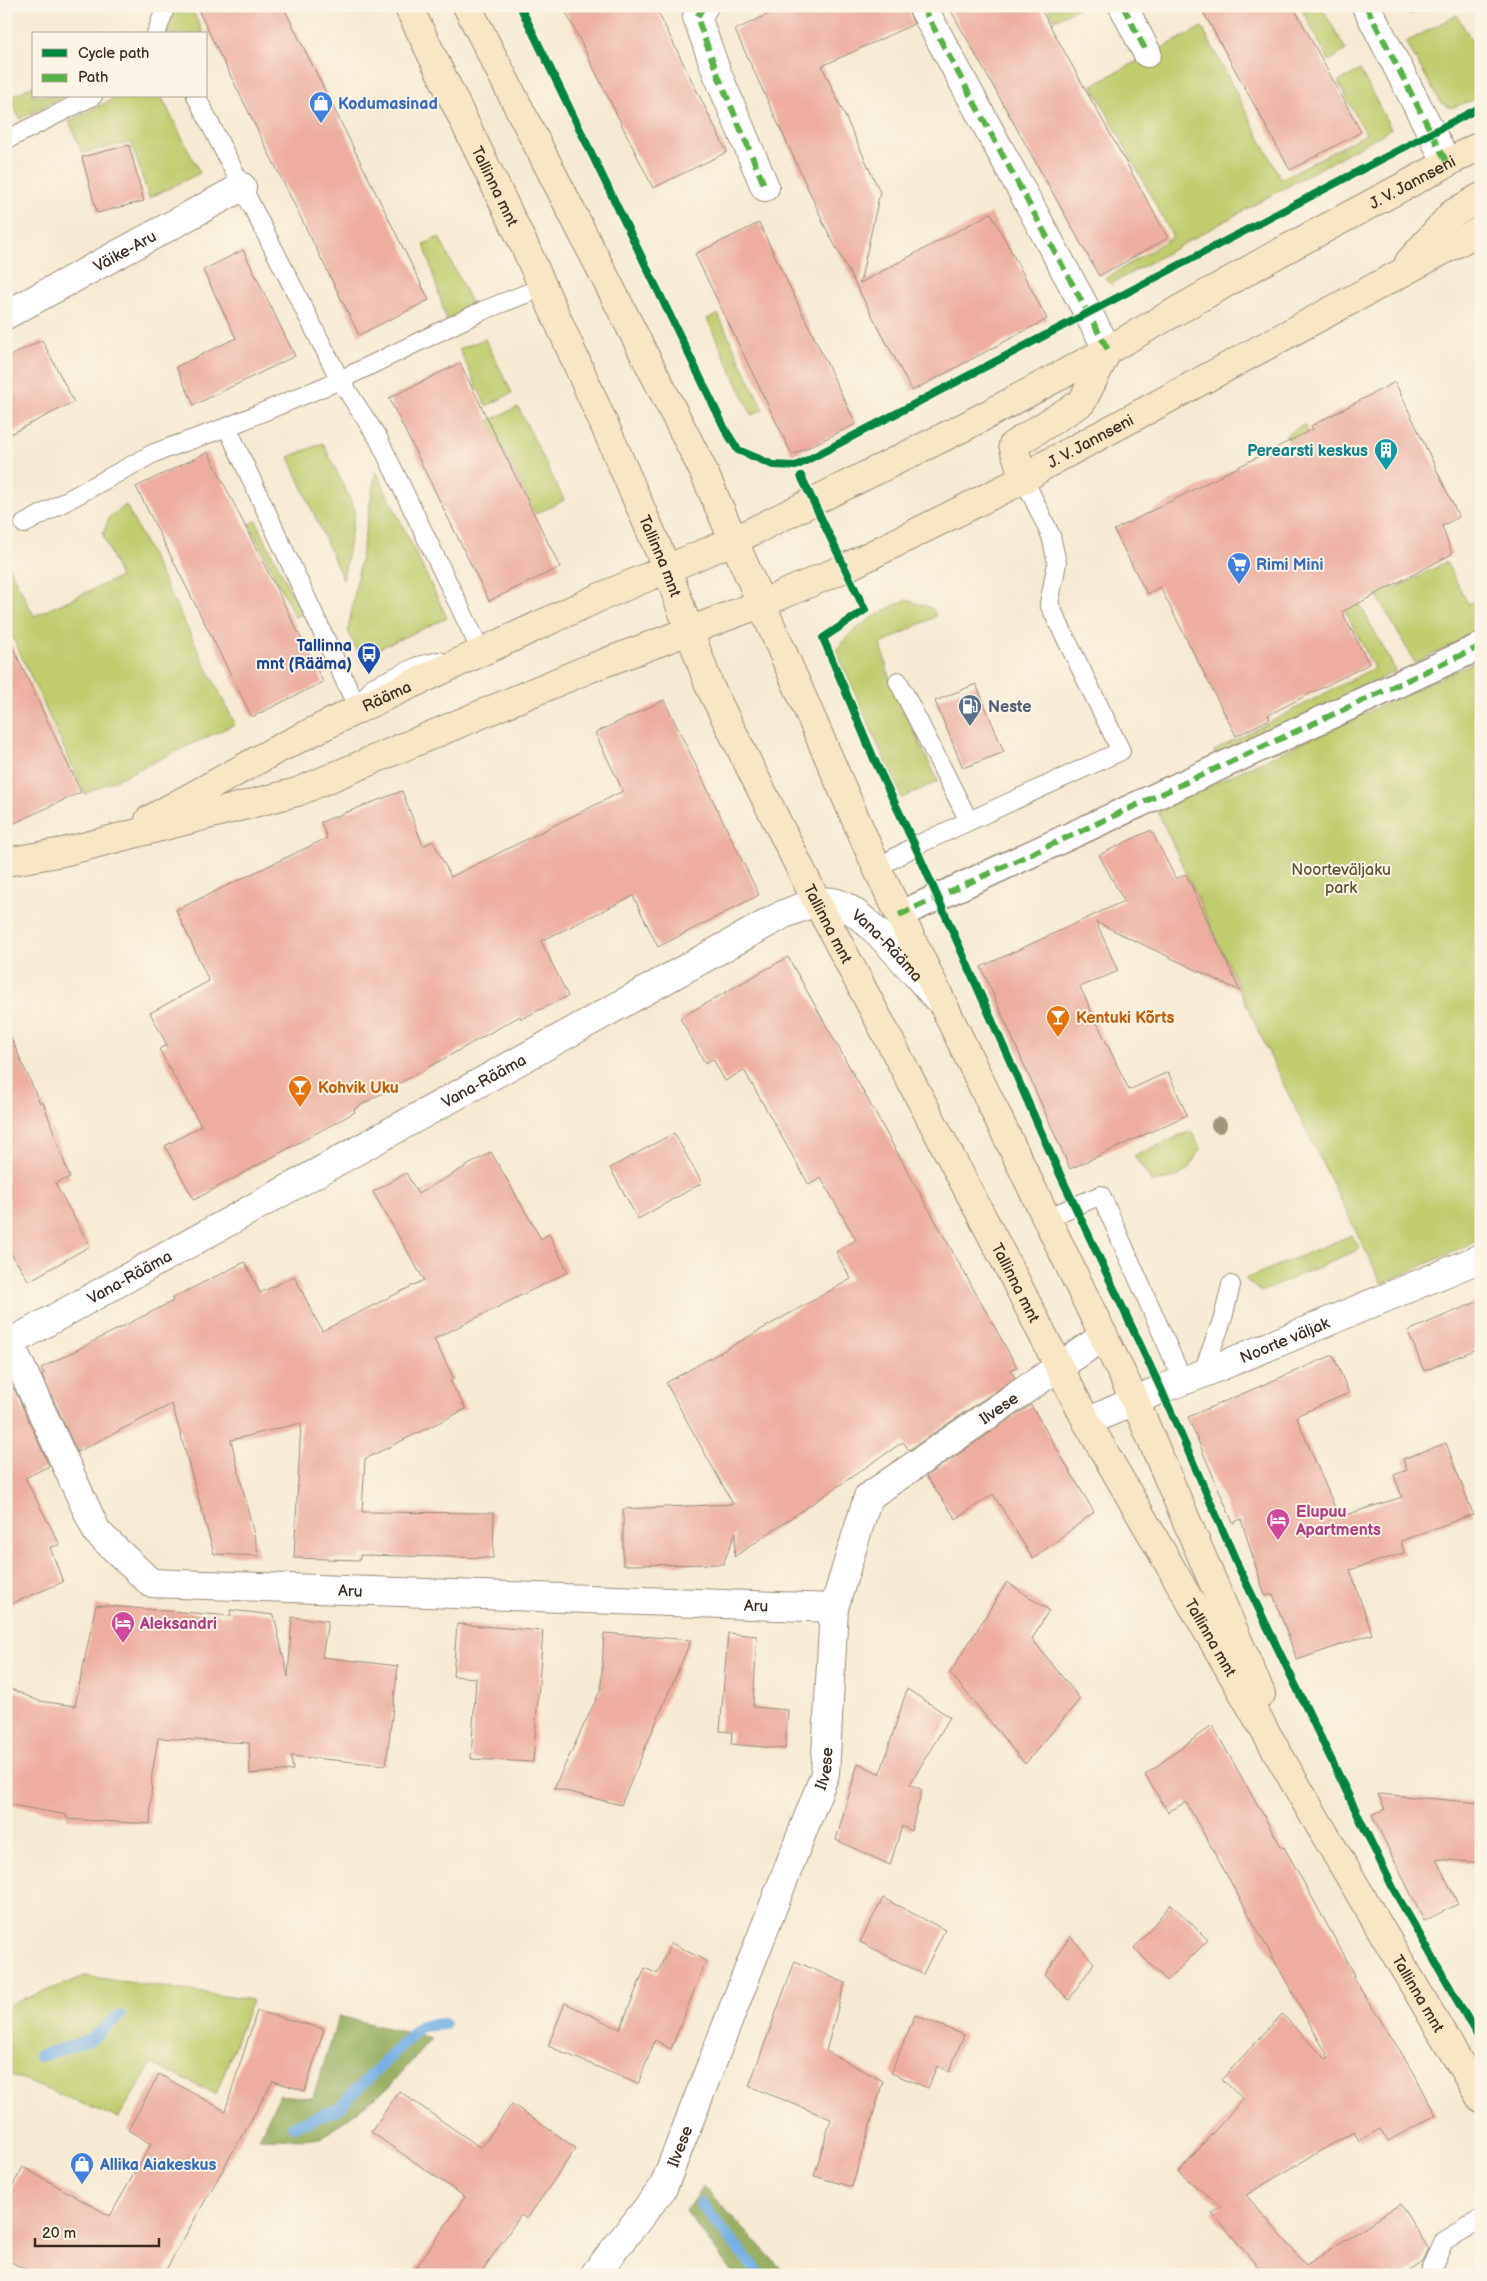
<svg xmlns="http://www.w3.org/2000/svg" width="1487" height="2281" font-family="'Balsamiq Sans',sans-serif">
	<rect width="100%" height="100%" fill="#fcf5e5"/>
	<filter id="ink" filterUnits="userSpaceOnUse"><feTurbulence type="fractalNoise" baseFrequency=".02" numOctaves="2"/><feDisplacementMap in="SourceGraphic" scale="10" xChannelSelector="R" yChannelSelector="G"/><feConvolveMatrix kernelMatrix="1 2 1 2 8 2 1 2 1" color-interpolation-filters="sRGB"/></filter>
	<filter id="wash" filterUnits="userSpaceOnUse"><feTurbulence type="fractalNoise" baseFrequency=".0096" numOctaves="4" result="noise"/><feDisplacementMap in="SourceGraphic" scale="20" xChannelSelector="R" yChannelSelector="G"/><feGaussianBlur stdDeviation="1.12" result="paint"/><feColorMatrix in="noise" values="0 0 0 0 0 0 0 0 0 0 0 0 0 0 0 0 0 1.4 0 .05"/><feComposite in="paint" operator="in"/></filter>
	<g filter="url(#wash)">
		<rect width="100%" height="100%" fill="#f7ead2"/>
		<!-- green -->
		<path fill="#c0cc6e" stroke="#7e7b46" d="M174,6H190L204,34H165Z
			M1047,6H1081L1055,20Z
			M1300,6H1321L1346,50L1329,61Z
			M1404,6H1428L1409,15Z
			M1457,15L1481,58V97L1451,108L1441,103L1406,42Z
			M1202,27L1281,179L1366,134L1338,82L1360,70L1391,129L1111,284L1106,278L1173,237L1092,85Z
			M34,85V96H63L20,119L9,98Z
			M119,96H161L200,173L149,198L131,142L82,153L69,121Z
			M439,237L474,309L447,322L424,244Z
			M718,314L763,409L752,415L707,319Z
			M485,339L512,393L486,406L459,349Z
			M518,407L564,500L536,514L488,421Z
			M1304,425L1394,589L1446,562L1468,604L1481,598V631L1415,663L1286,435Z
			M323,443L355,510L343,580L289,457Z
			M1274,447L1396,671L1217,759L1214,751L1374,668L1265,452Z
			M376,471L447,618L360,657L348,631Z
			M126,505L235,724L85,794L6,623V561L34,616L120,577L103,535L109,517Z
			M256,521L302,614L295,617L249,524Z
			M906,600L932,608L936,616L881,644L891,685L938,781L902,798L836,651C847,631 884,609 906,600Z
			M1481,659V1239L1382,1284L1278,1073L1157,810Z
			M1191,1131L1201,1149C1194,1155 1194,1162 1188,1169C1179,1179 1163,1181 1151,1182L1148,1175L1134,1156Z
			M1352,1235L1360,1249L1261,1292L1245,1279Z
			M85,1976L252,2000L216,2094L152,2064L118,2118L6,2073V2006Z"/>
		<!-- forest -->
		<path fill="#98b061" stroke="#6a6d40" d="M339,2016L431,2039L390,2086L320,2139L259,2138L279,2095L313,2098Z
			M703,2186L787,2275H734L686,2211Z"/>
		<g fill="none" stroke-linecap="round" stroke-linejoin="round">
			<!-- stream -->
			<path stroke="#74b1e6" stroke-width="12" d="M40,2056L90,2040L120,2015
				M293,2126L336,2110L421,2026L444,2024
				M701,2204L760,2275"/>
		</g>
		<g id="blocks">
			<!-- building -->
			<path fill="#edae9f" d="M196,6H283L429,300L359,335Z
				M563,6H655L727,152L653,188Z
				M785,6H906L914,24L822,66L880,192L860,283L991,213L1047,319L912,391L821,219H822L735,30Z
				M940,6H1039L1168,238L1099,276L949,7L942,10Z
				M1200,6H1293L1361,132L1290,170Z
				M129,145L144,201L97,213L82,157Z
				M759,223L856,424L792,455L695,254Z
				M243,250L295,356L194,405L176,367L236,338L203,270Z
				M42,340L74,402L6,436V358Z
				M460,363L560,567L489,601L389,398Z
				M1395,382L1459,517L1442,526L1452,554L1342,612L1369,664L1268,715L1270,719L1236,736L1160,587L1147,594L1114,530L1313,429L1311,426Z
				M208,452L323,682L252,717L136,487Z
				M6,633L81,792L6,827Z
				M976,684L1004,752L963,768L935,701Z
				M664,700L759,895L658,947L633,896L541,941L568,996L521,1019L520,1016L354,1109L355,1112L194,1200L165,1146L201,1126L159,1049L167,1045L150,1013L209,981L176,910L327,838L321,822L402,791L423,846L433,841L451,877L623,791L595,733Z
				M1151,830L1176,879L1186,874L1240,991L1096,922L1118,971L1080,987L1129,1090L1168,1072L1187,1115L1070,1169L981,967L1124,901L1099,855Z
				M788,957L1017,1367L1011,1370L1015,1378L909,1450L903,1442L734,1557L736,1532L723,1564L623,1565V1509L733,1504L666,1383L851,1279L836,1252L856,1240L821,1178L809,1185L744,1070L725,1081L713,1059L705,1063L680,1018Z
				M6,1027L40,1103L43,1102L70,1178L55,1183L90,1246L29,1281L6,1246Z
				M674,1133L702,1183L638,1219L610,1168Z
				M491,1152L541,1239L549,1234L568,1272L434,1339L454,1379L450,1381L466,1409L365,1459L362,1512L494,1513L493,1558L360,1555V1560L294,1558L301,1423L231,1440L259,1556L214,1554L172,1404L77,1452L42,1375L44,1374L41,1368L173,1301L172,1298L245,1262L260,1293L294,1276L322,1331L424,1280L373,1192L406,1173L418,1194Z
				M1481,1300V1347L1424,1371L1408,1331Z
				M1333,1355L1349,1393L1296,1416L1339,1517L1402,1497L1394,1475L1407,1470L1403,1459L1446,1443L1473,1514L1401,1541L1404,1553L1350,1570L1372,1634L1297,1660L1273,1594L1265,1596L1241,1519L1233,1523L1188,1417Z
				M14,1388L49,1466L25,1478L60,1545L50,1547L63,1582L6,1606V1392Z
				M1031,1405L1094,1512L1033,1559L993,1494L956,1519L926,1476Z
				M1007,1582L1049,1610L1032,1639L1080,1699L1025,1764L950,1673Z
				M96,1605L231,1616L230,1610L274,1615L288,1677L292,1617L328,1621L322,1657L398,1666L386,1765L291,1756L293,1770L250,1774L249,1743L158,1738L152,1774L150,1824L67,1819V1815L6,1804V1687L39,1701L75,1706Z
				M457,1624L543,1631L533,1762L471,1759L476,1678L453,1676Z
				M604,1633L691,1640L621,1805L554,1788L601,1689Z
				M728,1633L757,1636L753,1707L788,1710L785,1749L731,1744L732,1732L720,1731Z
				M907,1689L950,1717L910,1784L922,1790L911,1831L902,1826L890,1865L836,1840L858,1763L880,1774Z
				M1212,1725L1282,1848L1284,1847L1355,1975L1352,1976L1413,2071L1436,2115L1388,2141L1380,2129L1359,2141L1354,2131L1246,2195L1306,2265L1400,2204L1429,2249L1423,2262L1404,2275H1265L1212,2213L1221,2206L1178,2172L1243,2099L1222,2079L1282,2014L1327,2060L1329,2058L1186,1802L1168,1812L1145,1775Z
				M1378,1794L1481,1803V1863L1436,1859L1458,1904L1424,1921L1372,1815L1385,1809Z
				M883,1898L945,1930L923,1974L860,1942Z
				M1171,1904L1208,1940L1167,1981L1134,1948Z
				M1070,1936L1094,1963L1069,2000L1045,1975Z
				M671,1943L706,1961L671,2049L655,2040L638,2084L548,2046L565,2003L620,2029L645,1968L657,1974Z
				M795,1961L845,1983L826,2051L883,2081L852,2187L814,2176L831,2119L749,2086Z
				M257,2011L324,2029L305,2091L273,2081L163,2275H35L6,2259V2198L23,2167L110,2216L151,2144L128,2130L159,2074L225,2111Z
				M915,2015L964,2035L949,2072L937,2066L928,2088L891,2073Z
				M399,2091L481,2148L512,2104L576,2148L527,2219L521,2215L479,2275H411L465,2197L371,2132Z"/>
		</g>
	</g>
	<g filter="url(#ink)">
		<use href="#blocks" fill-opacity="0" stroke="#998a78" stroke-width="1"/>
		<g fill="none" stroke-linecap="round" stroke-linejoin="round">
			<!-- service casing -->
			<g stroke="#998a78" stroke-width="20">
				<path id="service" d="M156,34L166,6
					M196,96L340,380L482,311L543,287
					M6,140L93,96
					M227,427L358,709
					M24,524L154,453L227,427L340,380L378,438L481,651L472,654
					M898,681L969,821
					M359,707L373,687L418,666L439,661
					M877,868L915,846L1121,751L1049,604L1057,563L1051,536L1024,479
					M1047,1218L1101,1195L1183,1381
					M1202,1374L1223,1318L1231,1285
					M1429,2275L1444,2241L1481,2219"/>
			</g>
			<!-- pedestrian casing -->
			<g stroke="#998a78" stroke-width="29">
				<path id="pedestrian" d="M899,915L1481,646"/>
			</g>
			<!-- minor casing -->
			<g stroke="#998a78" stroke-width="30">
				<g id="minor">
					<path d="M704,6L697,17L717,73L765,187"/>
					<path d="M922,6L1108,350"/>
					<path d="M1123,6L1147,53"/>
					<path d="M1366,6L1447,163"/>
					<path id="s1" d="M6,315L242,187"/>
					<path id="s2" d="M10,1343L97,1532L151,1583L834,1608"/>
					<path id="s3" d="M6,1345L784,914C798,909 817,899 833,902C863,907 915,975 937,998"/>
					<path id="s4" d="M1087,1422L1161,1389L1202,1374L1481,1258"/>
					<path id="s5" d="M594,2275L663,2188L825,1774L834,1608L868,1497L1104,1336"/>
				</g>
			</g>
			<!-- secondary casing -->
			<g stroke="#998a78" stroke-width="30">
				<g id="secondary">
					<path id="s6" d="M408,6L526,249L615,449L667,569L709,685L817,902L1011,1272L1087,1422L1311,1811L1481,2099"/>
					<path d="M467,6L702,468L877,868L1135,1401L1261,1694"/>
					<path d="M1409,262L1452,214L1481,197"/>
					<path d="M1024,479L1013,445L1082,402L1108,350"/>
					<path id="s7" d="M149,820L274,751L358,709L598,598L735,540L964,427L1108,350L1277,254L1481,145"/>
					<path id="s8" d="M6,862L63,852L297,792L588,669L763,603L845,568L1024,479L1045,465L1481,230"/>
				</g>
			</g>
			<!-- service -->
			<use href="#service" stroke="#fff" stroke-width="18"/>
			<!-- pedestrian -->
			<use href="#pedestrian" stroke="#fff" stroke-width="26"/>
			<!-- minor -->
			<use href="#minor" stroke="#fff" stroke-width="28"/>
			<!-- secondary -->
			<use href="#secondary" stroke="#f9e7c3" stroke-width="28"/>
			<!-- quiet -->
			<path stroke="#57b245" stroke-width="6" stroke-dasharray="12 6" stroke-linecap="butt" d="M704,6L697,17L717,73L765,187
				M922,6L1108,350
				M1123,6L1147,53
				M1366,6L1447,163
				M899,915L1481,646"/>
			<!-- cycleway casing -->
			<g stroke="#fcf5e5" stroke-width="11">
				<path id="cycleway" d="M520,6L726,431L738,450L773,465L796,466L1481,107
					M801,476L865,610L823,638L874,759L915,846L1057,1168L1161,1389L1240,1570L1394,1890L1481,2042"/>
			</g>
			<!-- cycleway -->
			<use href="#cycleway" stroke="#00873e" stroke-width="8"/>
		</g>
		<!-- trees -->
		<circle fill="#a2967a" cx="1219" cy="1125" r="8"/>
	</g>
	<!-- icons -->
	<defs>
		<g id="shop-pin" transform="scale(1.25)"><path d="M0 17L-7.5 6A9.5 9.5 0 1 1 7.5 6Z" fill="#3f7fe0" stroke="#fcf5e5"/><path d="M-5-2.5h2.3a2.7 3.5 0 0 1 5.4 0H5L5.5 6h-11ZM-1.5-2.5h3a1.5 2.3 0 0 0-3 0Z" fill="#fff"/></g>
		<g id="building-pin" transform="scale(1.25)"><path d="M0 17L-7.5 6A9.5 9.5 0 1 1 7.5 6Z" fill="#0f9aa8" stroke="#fcf5e5"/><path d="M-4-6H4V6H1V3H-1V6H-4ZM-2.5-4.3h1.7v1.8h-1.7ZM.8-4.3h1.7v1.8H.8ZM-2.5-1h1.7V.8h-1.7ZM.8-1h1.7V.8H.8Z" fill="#fff"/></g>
		<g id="supermarket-pin" transform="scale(1.25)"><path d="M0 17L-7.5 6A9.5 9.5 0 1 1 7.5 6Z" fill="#3f7fe0" stroke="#fcf5e5"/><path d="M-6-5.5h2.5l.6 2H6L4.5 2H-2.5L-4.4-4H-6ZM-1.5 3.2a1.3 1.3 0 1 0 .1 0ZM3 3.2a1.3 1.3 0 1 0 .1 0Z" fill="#fff"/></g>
		<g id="bus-pin" transform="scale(1.25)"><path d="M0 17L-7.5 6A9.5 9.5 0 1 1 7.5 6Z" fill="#1a4fb4" stroke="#fcf5e5"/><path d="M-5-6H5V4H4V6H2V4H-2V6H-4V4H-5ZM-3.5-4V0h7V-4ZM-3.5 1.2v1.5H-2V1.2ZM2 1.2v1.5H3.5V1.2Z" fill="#fff"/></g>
		<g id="fuel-pin" transform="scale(1.25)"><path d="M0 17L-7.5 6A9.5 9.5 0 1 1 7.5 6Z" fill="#5c6f8a" stroke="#fcf5e5"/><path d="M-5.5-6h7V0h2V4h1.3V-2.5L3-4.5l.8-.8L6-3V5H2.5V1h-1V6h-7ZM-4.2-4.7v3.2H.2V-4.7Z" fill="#fff"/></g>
		<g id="bar-pin" transform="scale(1.25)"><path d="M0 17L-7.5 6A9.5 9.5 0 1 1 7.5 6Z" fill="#e8710a" stroke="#fcf5e5"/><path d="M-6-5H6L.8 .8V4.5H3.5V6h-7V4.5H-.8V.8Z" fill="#fff"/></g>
		<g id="hotel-pin" transform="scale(1.25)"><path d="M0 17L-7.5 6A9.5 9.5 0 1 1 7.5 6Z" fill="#d1479c" stroke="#fcf5e5"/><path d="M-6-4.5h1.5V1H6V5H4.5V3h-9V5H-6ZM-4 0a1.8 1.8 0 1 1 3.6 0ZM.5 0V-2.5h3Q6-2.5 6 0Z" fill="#fff"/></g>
	</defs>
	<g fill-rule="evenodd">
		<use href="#shop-pin" x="321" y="103"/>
		<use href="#building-pin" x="1386" y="450"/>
		<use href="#supermarket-pin" x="1239" y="564"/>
		<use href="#bus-pin" x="369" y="654"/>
		<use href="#fuel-pin" x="970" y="706"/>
		<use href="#bar-pin" x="1058" y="1017"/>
		<use href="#bar-pin" x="300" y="1087"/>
		<use href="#hotel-pin" x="1278" y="1520"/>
		<use href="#hotel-pin" x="123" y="1623"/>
		<use href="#shop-pin" x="82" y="2164"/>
	</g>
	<g text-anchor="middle" stroke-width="4" stroke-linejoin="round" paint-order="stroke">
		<!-- shop labels -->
		<g font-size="16" font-weight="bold" fill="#366cbe" stroke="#fcf5e5" text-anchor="start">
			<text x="338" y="109">Kodumasinad</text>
			<text x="1256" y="570">Rimi Mini</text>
			<text x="100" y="2170">Allika Aiakeskus</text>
		</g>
		<!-- street labels -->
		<g font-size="16" fill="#3b2a1e" stroke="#fcf5e5">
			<text dy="6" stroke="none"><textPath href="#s7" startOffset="1416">J. V. Jannseni</textPath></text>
			<text dy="6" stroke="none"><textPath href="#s6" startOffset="200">Tallinna mnt</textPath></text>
			<text dy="6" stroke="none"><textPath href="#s1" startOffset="135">Väike-Aru</textPath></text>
			<text dy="6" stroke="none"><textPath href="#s8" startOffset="1168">J. V. Jannseni</textPath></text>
			<text dy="6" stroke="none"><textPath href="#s6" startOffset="605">Tallinna mnt</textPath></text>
			<text dy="6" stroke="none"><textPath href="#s7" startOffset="268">Rääma</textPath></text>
			<text dy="6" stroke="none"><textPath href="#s6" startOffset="1010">Tallinna mnt</textPath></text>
			<text dy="6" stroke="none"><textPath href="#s3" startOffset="1011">Vana-Rääma</textPath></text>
			<text dy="6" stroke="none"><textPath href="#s3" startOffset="546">Vana-Rääma</textPath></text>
			<text dy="6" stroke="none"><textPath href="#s3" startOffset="141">Vana-Rääma</textPath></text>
			<text dy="6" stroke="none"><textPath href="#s6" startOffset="1415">Tallinna mnt</textPath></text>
			<text dy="6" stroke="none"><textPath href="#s4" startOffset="214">Noorte väljak</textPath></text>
			<text dy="6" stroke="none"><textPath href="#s5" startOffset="996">Ilvese</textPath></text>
			<text dy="6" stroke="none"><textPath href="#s2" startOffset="482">Aru</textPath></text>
			<text dy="6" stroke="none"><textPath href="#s2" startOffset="888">Aru</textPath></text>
			<text dy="6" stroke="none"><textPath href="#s6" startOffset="1820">Tallinna mnt</textPath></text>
			<text dy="6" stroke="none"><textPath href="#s5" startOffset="561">Ilvese</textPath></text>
			<text dy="6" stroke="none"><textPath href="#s6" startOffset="2232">Tallinna mnt</textPath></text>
			<text dy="6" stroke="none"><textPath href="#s5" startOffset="156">Ilvese</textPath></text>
		</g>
		<!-- culture labels -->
		<g font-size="16" font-weight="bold" fill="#0d838f" stroke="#fcf5e5" text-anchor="end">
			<text x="1368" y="456">Perearsti keskus</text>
		</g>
		<!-- transit labels -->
		<g font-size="16" font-weight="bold" fill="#164399" stroke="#fcf5e5" text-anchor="end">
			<text x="352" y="651">Tallinna<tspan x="352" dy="18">mnt (Rääma)</tspan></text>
		</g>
		<!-- service labels -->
		<g font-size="16" font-weight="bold" fill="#4e5e75" stroke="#fcf5e5" text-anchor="start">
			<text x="988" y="712">Neste</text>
		</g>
		<!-- park labels -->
		<g font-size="16" fill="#5c5232" stroke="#fcf5e5">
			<text x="1341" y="875">Noorteväljaku<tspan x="1341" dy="18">park</tspan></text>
		</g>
		<!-- food labels -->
		<g font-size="16" font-weight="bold" fill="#c56008" stroke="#fcf5e5" text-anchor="start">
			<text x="1076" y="1023">Kentuki Kõrts</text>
			<text x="318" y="1093">Kohvik Uku</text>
		</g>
		<!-- hotel labels -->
		<g font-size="16" font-weight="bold" fill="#b23c85" stroke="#fcf5e5" text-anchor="start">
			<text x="1296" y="1517">Elupuu<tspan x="1296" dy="18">Apartments</tspan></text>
			<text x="140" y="1629">Aleksandri</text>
		</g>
	</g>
	<!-- margin -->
	<rect width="1487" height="2281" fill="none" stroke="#fcf5e5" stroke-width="25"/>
	<!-- legend -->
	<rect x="32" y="32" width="175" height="65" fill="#fcf5e5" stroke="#afa495"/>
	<rect x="42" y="49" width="25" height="8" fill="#00873e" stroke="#afa495"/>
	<text x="78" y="58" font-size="15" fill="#3b2a1e">Cycle path</text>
	<rect x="42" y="74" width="25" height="8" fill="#57b245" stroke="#afa495"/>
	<text x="78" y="82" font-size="15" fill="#3b2a1e">Path</text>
	<!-- scale -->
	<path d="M35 2238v8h124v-8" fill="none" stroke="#3b2a1e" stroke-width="2.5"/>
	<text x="42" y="2238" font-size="15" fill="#3b2a1e" stroke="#fcf5e5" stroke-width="4" paint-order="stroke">20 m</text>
</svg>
